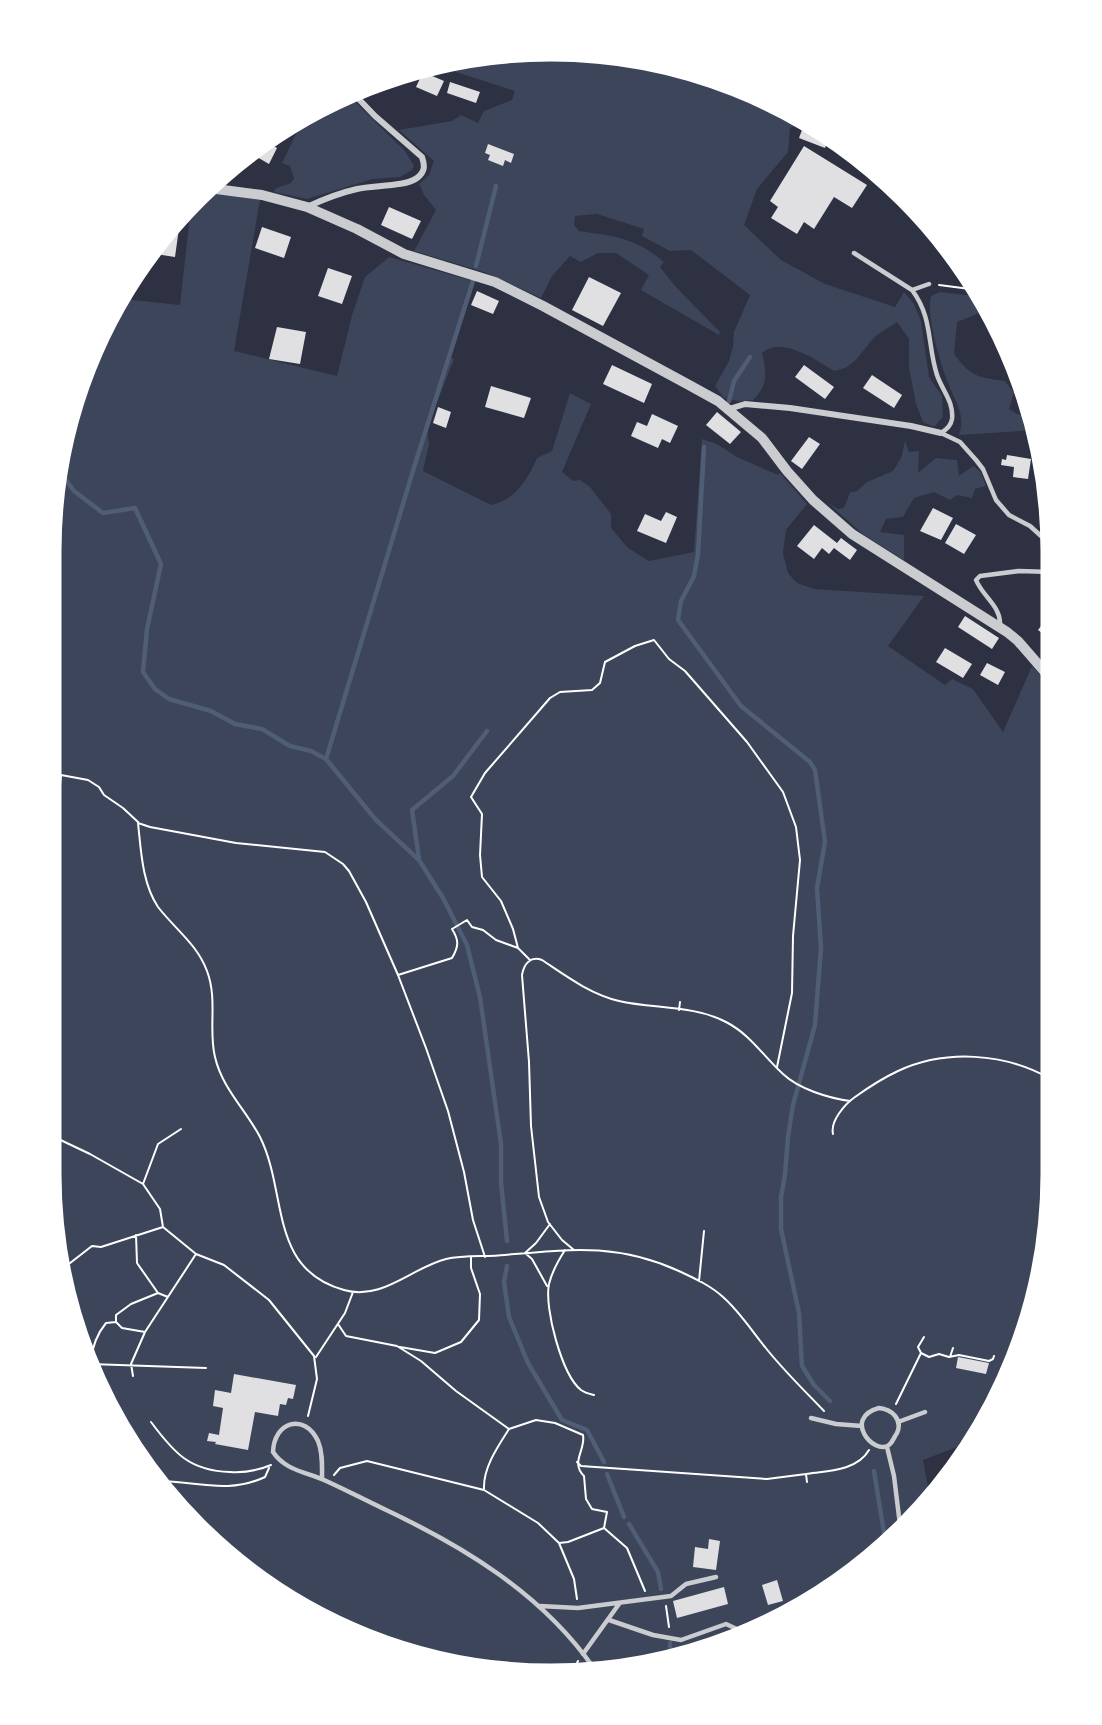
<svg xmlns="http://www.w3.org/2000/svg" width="1102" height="1725" font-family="Inter,sans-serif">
	<rect width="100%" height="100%" fill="#2d3142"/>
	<!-- green -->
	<path fill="#3c4559" d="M584,51L681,67L773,101L818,129L803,122L790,128L788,152L757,189L744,225L781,260L825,284L895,307L904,292L914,304L921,321L929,377L942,396L943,417L934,427L923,422L916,404L909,368V339L897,322C890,327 880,332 873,339C860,353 855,368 834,371C816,360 782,336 762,353C767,372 768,386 753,400L739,401L724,398L715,386L729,361L733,346L734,332L750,295L691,250L670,251L642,236L644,229L597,214L575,216L574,225L579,231C614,236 636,238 664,262L660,267L675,286L720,332L719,335L641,290L649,275L616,253H598L581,262L570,256L552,276L541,298L487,273L414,251L436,210L424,195L419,184L429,175L434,161L399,130L452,121L461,115L478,123L484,111L512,100L515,91L444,68L445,63L486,54Z
		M348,95L405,151L414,166L412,170L400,177L373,179L307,199L274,192L276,188L291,183L294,178L290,166L282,163L305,115Z
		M821,131L857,153L894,188H887L849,162L837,145Z
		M201,194L235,196L260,200L234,351L337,376L352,315L365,277L389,257L473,281L447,356L454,359L427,428L429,445L423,471L491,505C515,500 528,479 537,458L552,451L570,393L591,404L562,472L573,481L580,480L590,487L611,514V528L628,548L649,561L694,552L702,439L717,444L737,457L778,475L780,473L807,504L786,530L783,553L788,573L797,583L814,589L924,596L888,646L945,685L952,679L973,689L1003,732L1032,666L1051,687L1048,1239L1014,1366L965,1450V1444L923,1460L930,1497L829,1591L681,1658L519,1674L389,1649L246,1572L134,1453L76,1335L50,1174L54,486L88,359L123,299L180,305L191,206Z
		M940,292L983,297L988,307L984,311L957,322L954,354C971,377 977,377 1005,381L1014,393L1009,409L1017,414L1034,418L1037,430L959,435C966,414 955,402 948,383C940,362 926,317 931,296Z
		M905,441L909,452L919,451L918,473L936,458L957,460L959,476L973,466L980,471L986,486L975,489L972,498L957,495L950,500L934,492L914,498L903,517L886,519L880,532L904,535V560L864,535L828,503L838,509L844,508L850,492L857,491L867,482L893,471L901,458Z"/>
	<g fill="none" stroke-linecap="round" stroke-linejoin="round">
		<!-- stream -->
		<path stroke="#4f5d75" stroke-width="4.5" d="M476,266L496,186
			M729,401L734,381L750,357
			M704,447L698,554L694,576L681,601L678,620L741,706L810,762L815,770L825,842L817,888L821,948L815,1025L793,1105L788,1137L785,1175L781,1197V1229L799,1313L802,1366L814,1385L830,1401
			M58,469L74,491L103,513L135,508L161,564L147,629L143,672L155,689L169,699L211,711L235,724L262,729L290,746L311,751L326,759L376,820L419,860L443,898L467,945L480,997L501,1144V1182L507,1241
			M326,759L416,461L473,281
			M419,859L412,810L453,776L487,731
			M507,1266L504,1282L509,1317L528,1363L562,1420L587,1430L604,1462
			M874,1471L885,1539
			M607,1474L624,1517
			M629,1524L658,1572L661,1589
			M670,1643V1659"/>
	</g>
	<!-- building -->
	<path fill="#e0e0e3" d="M420,69L417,78L403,73L413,71Z
		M423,72L444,81L437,96L416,87Z
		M450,82L480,92L476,103L447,93Z
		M802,130L828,140L825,148L799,138Z
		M266,142L277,148L269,164L250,153Z
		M488,144L514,154L511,163L505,160L503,166L488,160L490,155L485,153Z
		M804,146L867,185L852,208L834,197L814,229L804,222L797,234L771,218L778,207L770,201Z
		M389,207L421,221L412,239L381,225Z
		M171,227L179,228L175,257L149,253Z
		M262,227L291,237L284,258L255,248Z
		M328,268L352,276L342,304L318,296Z
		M589,277L621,293L603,326L572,310Z
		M477,291L499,301L493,314L471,305Z
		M277,327L306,332L300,364L269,359Z
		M612,365L652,384L644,403L603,384Z
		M804,365L834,387L825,399L795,377Z
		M872,375L902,395L894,408L863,388Z
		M491,386L531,398L524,418L485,407Z
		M438,407L451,412L446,428L433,423Z
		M717,412L741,432L730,444L706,425Z
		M652,414L678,426L670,443L662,439L658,448L631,436L637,422L647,426Z
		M809,437L820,444L802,469L791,461Z
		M1007,455L1031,459L1028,479L1013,477L1014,467L1001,465L1002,459L1006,460Z
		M933,508L953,518L941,540L920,531Z
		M666,512L677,517L666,543L637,531L645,514L661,521Z
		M956,524L976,535L964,554L945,543Z
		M814,525L837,543L841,538L857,550L850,560L834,548L829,554L822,548L814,559L797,546Z
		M1051,613V640L1038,630Z
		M965,616L999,638L992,649L958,627Z
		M945,648L972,664L963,678L936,662Z
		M987,663L1005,672L998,685L980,675Z
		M958,1357L989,1363L986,1374L956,1368Z
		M234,1374L296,1385L293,1399L288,1398L286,1405L280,1404L278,1416L255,1412L248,1450L215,1444L216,1442L207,1441L209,1433L219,1435L223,1408L213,1406L215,1390L231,1393Z
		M709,1539L720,1541L716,1570L693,1567L695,1547L708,1549Z
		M777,1580L783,1601L768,1605L762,1585Z
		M724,1587L728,1604L677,1618L673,1601Z"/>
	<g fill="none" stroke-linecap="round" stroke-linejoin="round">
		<!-- path -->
		<path stroke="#fff" stroke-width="2" d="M939,285L978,290
			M61,775L88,780L99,787L104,795L123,808L138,822
			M51,876L61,775L52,772
			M518,948L513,929L501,901L482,877L480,855L482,814L471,797L485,773L550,698L560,692L592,690L600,683L605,662L635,646L654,640L669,659L685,671L747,742L783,792L796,827L800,860L793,936L792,993L777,1067
			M398,975L452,958C459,946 459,940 452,929L467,920L472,927L483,930L496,940L518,948L530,960
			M679,1010L680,1002
			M833,1134C830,1121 845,1104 855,1097C869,1087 883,1078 898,1071C946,1049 1004,1053 1049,1078
			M50,1135L90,1154L143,1184L160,1209L163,1227
			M143,1184L158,1144L181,1129
			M136,1235L137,1263L158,1293L168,1297
			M565,1250C558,1261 552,1271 549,1284C544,1308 562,1375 581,1390C585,1393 590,1394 594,1395
			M574,1250L562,1240L548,1222L539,1197L531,1126L529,1062L522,975C524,963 531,956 542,960C566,976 590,994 619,1001C653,1009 694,1005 726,1022C751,1035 763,1056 783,1074C799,1089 828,1098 850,1101
			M485,1257L473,1220L464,1172L448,1111L426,1048L398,975L366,902L349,871L343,864L325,852L236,843L150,827L138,823C141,850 142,883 158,907C175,929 197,944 207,971C218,1000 208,1029 215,1057C222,1088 246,1110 260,1137C288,1193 268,1269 344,1290C382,1301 411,1268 446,1259C464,1255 486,1257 505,1255C572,1249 618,1243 681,1272C696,1279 711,1286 723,1297C740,1312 751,1330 765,1347C783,1370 804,1390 824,1411
			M65,1267L92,1246L101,1247L163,1227L196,1254
			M699,1281L704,1231
			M547,1286L532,1259L525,1253L536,1243L550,1224
			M338,1324L346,1336L397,1346L421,1361L456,1391L509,1429L536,1420L555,1423L583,1435C586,1450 570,1462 584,1476L586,1499L592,1509L607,1512L604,1528
			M145,1332L122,1328L116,1322V1315L131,1304L158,1293
			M400,1347L435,1353L461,1342L479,1320L480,1294L471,1268V1257
			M921,1353L929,1357L939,1354L949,1357L959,1355L989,1361L993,1359L994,1356
			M316,1357L345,1313L353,1292
			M950,1357L953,1348
			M90,1363C92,1348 96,1335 106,1323L116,1322
			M90,1364L206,1368
			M133,1376L131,1364L145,1332L196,1254L224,1265L269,1300L314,1356L317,1379L308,1416
			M896,1404L921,1353L918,1347L924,1337
			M151,1422C174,1453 190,1471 230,1472C244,1473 259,1470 271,1465
			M577,1462L581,1466L767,1479L806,1474
			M334,1475L340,1468L367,1461L484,1490L538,1523L559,1543L574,1579L577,1599
			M160,1481C198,1482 229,1494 265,1477L269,1468
			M807,1482L806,1474C827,1471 857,1471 869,1450
			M484,1489C483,1468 498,1446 509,1429
			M559,1543L568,1542L604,1528L627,1548L645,1591
			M666,1606L669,1627
			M574,1669L578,1661"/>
		<!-- service -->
		<path stroke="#caccd0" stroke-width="4.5" d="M854,253L912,290
			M929,284L912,290C933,318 927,344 937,375C942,390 954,402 952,419C951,426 946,430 941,433L960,442L976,460L983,469L996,500L1009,515L1030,526L1051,545
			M1000,625C1001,606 983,597 976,580L980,576L1019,571L1051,572
			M879,1408C892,1409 903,1420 897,1433C894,1437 893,1442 889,1445C874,1456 842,1418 879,1408Z
			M811,1418L836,1424L862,1426
			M898,1422L925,1412
			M887,1447L894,1476L900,1525
			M322,1479C322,1467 323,1453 318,1441C304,1412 274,1422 273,1452C285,1470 305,1472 324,1480C344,1489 363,1499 382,1508C463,1546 541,1593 593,1667
			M540,1606L578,1608L671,1596L686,1584L716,1577
			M609,1620L653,1635L681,1640L726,1624L741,1631
			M583,1654L619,1604"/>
		<!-- minor -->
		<path stroke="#caccd0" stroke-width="6" d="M307,207C324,199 339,193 357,189C372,185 405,187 417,178C425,172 425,166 422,157L375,116L353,93
			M729,409L745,404L790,408L911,426L941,433"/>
		<!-- tertiary -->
		<path stroke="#caccd0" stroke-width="10" d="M208,188L262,195L307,207L357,229L404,254L495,282L543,306L689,385L718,401L762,438L787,471L813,500L852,534L1007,632L1018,641L1051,679"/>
	</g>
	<!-- crop -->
	<path d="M0 0H1102V1725H0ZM551 60H551A491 491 0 0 1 1042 551V1174A491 491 0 0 1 551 1665H551A491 491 0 0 1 60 1174V551A491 491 0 0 1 551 60Z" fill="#fff" fill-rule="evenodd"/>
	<path fill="none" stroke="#fff" stroke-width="3" d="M551 60H551A491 491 0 0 1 1042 551V1174A491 491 0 0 1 551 1665H551A491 491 0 0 1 60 1174V551A491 491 0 0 1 551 60Z"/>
</svg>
